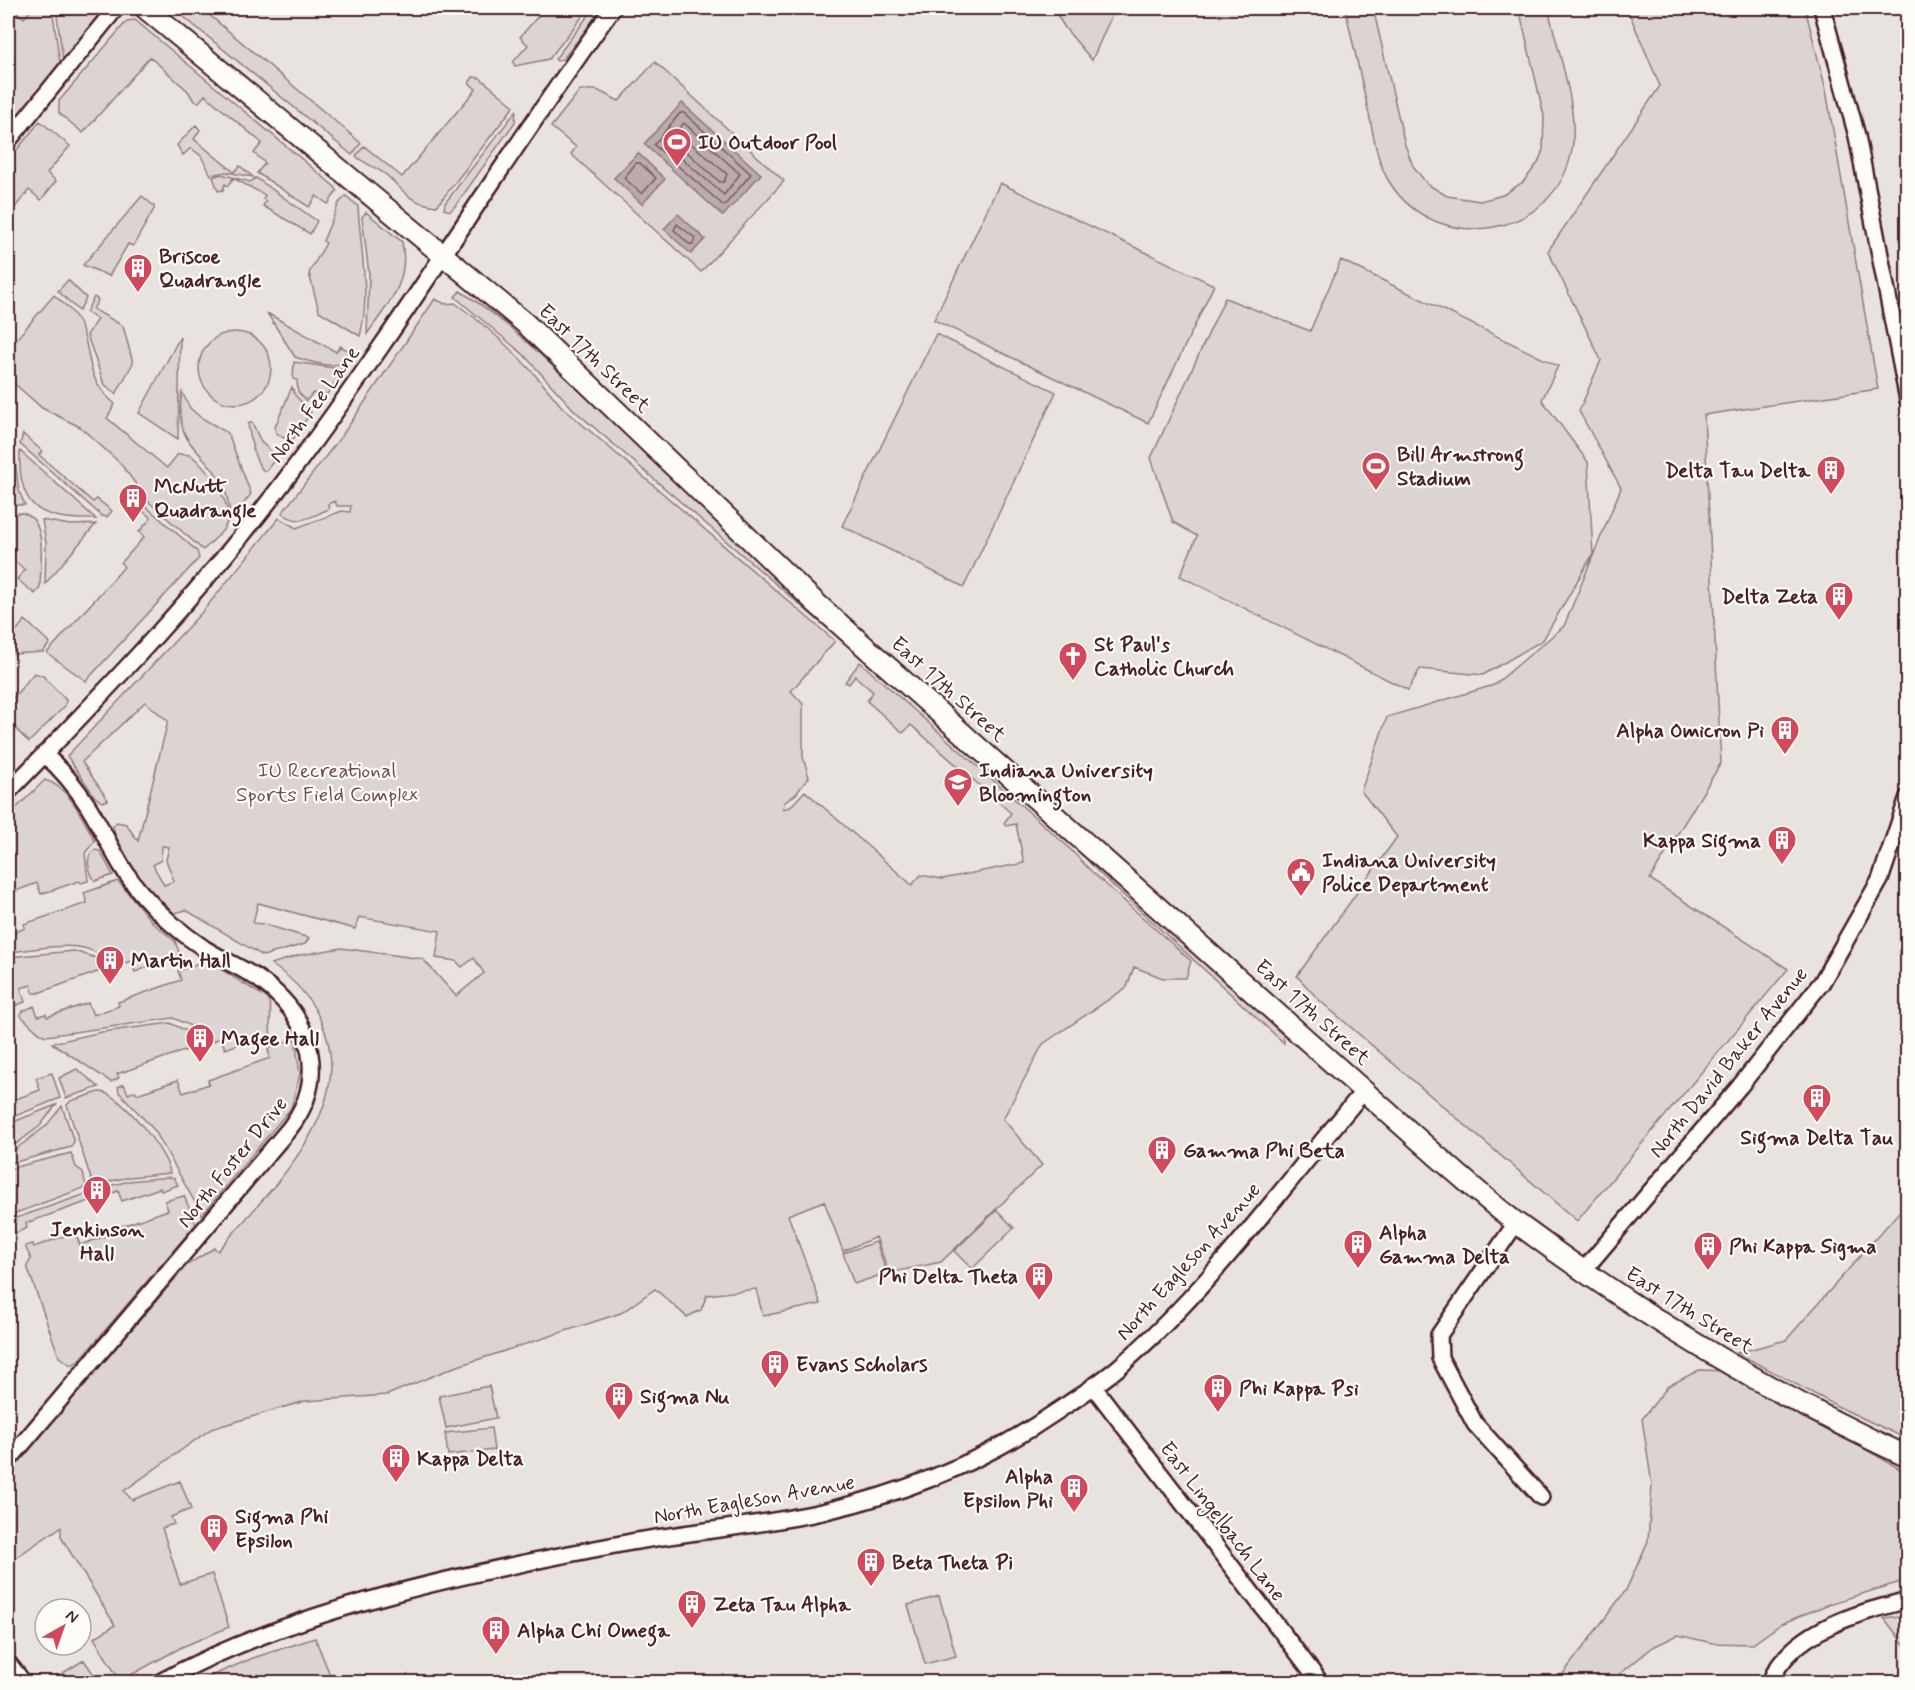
<svg xmlns="http://www.w3.org/2000/svg" width="1915" height="1690" font-family="Mynerve,sans-serif">
	<rect width="100%" height="100%" fill="#f6f3ef"/>
	<filter id="ink" filterUnits="userSpaceOnUse"><feTurbulence type="fractalNoise" baseFrequency=".0167" numOctaves="2"/><feDisplacementMap in="SourceGraphic" scale="12" xChannelSelector="R" yChannelSelector="G"/><feConvolveMatrix kernelMatrix="1 2 1 2 8 2 1 2 1" color-interpolation-filters="sRGB"/></filter>
	<g filter="url(#ink)">
		<!-- built -->
		<path fill="#e9e3e0" fill-rule="evenodd" d="M8,8H1907V1682H8ZM45,1609H81V1645H45Z"/>
		<!-- green -->
		<path fill="#dcd4d2" stroke="#937a7e" stroke-width="1.5" fill-rule="evenodd" d="M33,8H52L60,63L8,129V22L16,11L24,18Z
			M56,8H104L63,60Z
			M173,8H201L361,143L352,155Z
			M545,8H589L549,59L515,66L513,62L528,45L520,37Z
			M594,8H603L563,59L557,61L555,59Z
			M1053,8H1115L1092,60L1065,28Z
			M1345,8H1373L1405,145L1413,166L1427,184L1447,196L1480,201L1503,195L1523,182L1538,163L1543,150L1544,116L1519,8H1548C1557,49 1579,108 1572,150C1556,238 1437,257 1390,183C1377,163 1374,137 1369,114C1361,78 1353,43 1345,8Z
			M1627,8H1805L1826,90L1878,389L1704,415L1721,763L1650,879L1788,969L1577,1221L1319,1000L1297,976L1397,837L1361,791L1387,717L1494,685L1564,626L1621,488L1579,411L1601,360L1548,251L1660,86Z
			M135,20L335,187L337,191L328,204L316,196L309,207L257,173L265,163L254,153L262,143L205,95L199,102L194,101L188,91L150,57L83,133L59,113V101L127,21Z
			M655,62L784,181L701,272L571,154L576,147L551,127L580,90H597L619,101Z
			M473,77L480,78L514,106L437,206C408,203 405,191 385,174C376,167 364,164 356,156L364,146L402,177L476,89L469,83Z
			M516,111L515,122L456,205L450,211L444,209L445,203Z
			M40,121L70,146L47,173L56,181L41,200L29,190L8,216V161Z
			M196,125L200,130L194,139L234,172L240,166L253,177L226,172L211,175L201,156L191,148L183,155L177,145Z
			M221,174L250,182L256,178L317,221L310,234L263,206L266,201L263,199L265,195L233,178L228,186L225,184L223,190L218,191L213,177Z
			M1000,183L1214,285L1148,423L934,320Z
			M142,196L154,206V209L133,246L128,244L109,276L83,265Z
			M346,196L358,206C360,246 371,297 360,336L319,311L309,273L326,243L323,241L339,203Z
			M366,212L402,242C410,282 389,303 367,334L369,274L362,217Z
			M1341,260L1558,366L1542,400L1588,462L1593,554L1543,640L1483,675L1420,669L1408,690L1180,576L1197,536L1173,522L1151,458L1225,298L1310,331Z
			M68,280L86,298L79,311L58,291Z
			M460,291C505,318 544,359 583,394C673,476 757,564 850,643L849,647L575,411L524,355L455,297Z
			M54,295C61,302 72,309 77,319C95,351 81,376 115,404L107,418L167,468L178,454L191,455C206,468 235,503 226,525C222,534 210,543 203,550L150,503L120,463L80,427L42,408L8,378V349Z
			M94,297L98,300L93,309L123,326L133,363L116,394L104,384L87,335L97,319L86,312Z
			M435,299L445,304L455,303C495,331 532,369 562,407L835,641L791,691L803,704V757L809,777L796,794L784,803L783,809L790,807L805,791L912,885L921,875L942,879L1024,863L1016,824L1006,826L1004,823L1011,813L911,725L903,733L867,701L873,692L855,676L849,684L845,682L860,662L1066,845L1092,872L1191,961L1186,978H1163L1134,967L1127,987L1043,1044L1003,1119L1042,1165L941,1262L889,1273L876,1237L843,1251L824,1201L788,1215L821,1304L763,1316L756,1289L707,1295L701,1310L687,1317L655,1289L621,1313L452,1368L387,1395L305,1401L211,1429L124,1491L132,1500L180,1481L191,1509L171,1517L174,1524L162,1528L180,1584L212,1574L229,1627L182,1647L120,1681L94,1638L115,1625L61,1537V1527L15,1558L8,1550V1474L187,1265L214,1248L218,1251C266,1193 350,1119 327,1038C318,1005 298,982 271,964L300,955L341,948L423,959L456,996L484,973L474,958L462,967L456,961L436,958L440,931L359,917L355,929L258,903L253,923L263,924L309,938L305,944L263,956L186,910L171,914C148,889 118,861 113,826L117,822L126,824L138,841L168,721L145,702L82,762L108,800L102,802L95,797L67,756L203,611L279,518L296,528L342,511L350,512L351,506H337L335,501L328,504L329,509C311,516 300,527 282,513L343,434ZM162,846L169,847L166,860L174,881L164,885L153,865L161,860Z
			M267,313L336,352L340,346L355,354C340,373 314,363 295,357Z
			M199 368a36 36 0 1 1 72 0a36 36 0 1 1-72 0Z
			M936,334L1056,392L964,587L842,526Z
			M180,337L178,439L139,413Z
			M294,362L341,369L343,372L324,398L313,393L306,401L298,392L297,380L293,379Z
			M292,387L295,395L311,412L294,438L287,440L276,433L275,427Z
			M182,392L190,408L200,417L228,433L251,494L232,519C227,508 229,494 222,483C201,445 173,447 182,392Z
			M252,422L261,442L277,457L265,472C253,462 251,439 248,424Z
			M23,434L42,451L39,455L93,502L97,499L112,511L107,517L102,516L20,444Z
			M20,451L96,519C43,520 17,511 20,451Z
			M14,452L19,491L25,505H8V459Z
			M142,503L197,551L199,558L86,681L47,653L124,567L121,563L144,537L139,532L151,518L138,507Z
			M21,513C49,516 40,568 40,588L35,594L17,579L25,570L10,557L15,551L8,545V514Z
			M42,520L70,525L96,524L45,584L46,543Z
			M25,620L50,643L43,652L14,654L12,636Z
			M866,662L873,664L1238,992L1283,1035L1284,1043L1098,872L1077,848Z
			M34,673L43,676L66,700L65,706L29,742C15,729 7,722 8,704Z
			M45,780C70,787 83,820 95,841L85,853L88,881L81,883L79,881L41,894L37,883L8,894V816Z
			M94,850L100,851L113,875L95,881C89,872 84,858 94,850Z
			M118,881L153,923L175,941L180,955L135,972L131,961L110,968C94,933 39,950 8,952V935L25,928L24,924L87,903L84,893Z
			M74,951L96,958L103,970L38,993H33L31,985L21,988L25,1002L14,1006L8,997V957Z
			M206,960L267,998C274,1008 268,1024 271,1036L264,1038L263,1036L225,1049L221,1038L201,1045L189,1025L173,1018L46,1036L39,1033L20,1015L23,1011L34,1006L38,1016L46,1014L47,1017L88,1003L93,1015L119,1006L118,1002L181,980L178,971Z
			M170,1023L187,1031L195,1047L117,1074L119,1078L111,1082L52,1043L102,1032Z
			M295,1038L300,1074L291,1108L202,1215L155,1131L119,1092L118,1087L124,1084L128,1094L136,1091L137,1094L178,1080L183,1093L209,1084L208,1080L270,1058L268,1049Z
			M77,1069L99,1087L66,1098L59,1078Z
			M52,1073L60,1098L8,1119V1102L40,1090L36,1078Z
			M99,1092C118,1089 169,1155 170,1173L130,1177L93,1185L67,1105L71,1101Z
			M56,1105L40,1126L8,1150V1124Z
			M62,1106L74,1142L71,1147L8,1164V1155L46,1126Z
			M71,1153L76,1167L83,1172L86,1187L13,1214L8,1221V1169Z
			M169,1177L174,1178L178,1185L161,1191L160,1188L122,1201L118,1191L97,1198L94,1190L129,1181Z
			M89,1193L92,1200L26,1223L27,1228L16,1233L12,1226L13,1219Z
			M184,1196L196,1224L78,1362L71,1365L59,1357L27,1266L31,1259L25,1246L33,1244L34,1247L75,1232L80,1245L106,1236L105,1232L168,1210L165,1201Z
			M1907,1203V1439L1839,1407L1737,1353L1786,1340Z
			M997,1210L1014,1228L972,1269L954,1251Z
			M876,1242L887,1273L854,1284L843,1253Z
			M1699,1370L1729,1371L1907,1473V1580L1829,1604L1781,1624L1753,1644L1712,1643L1678,1635L1653,1647L1610,1682H1557L1626,1590L1648,1541L1652,1485L1642,1419L1668,1386Z
			M489,1386L496,1418L446,1428L439,1396Z
			M491,1428L494,1450L448,1455L445,1433Z
			M939,1596L956,1656L925,1664L908,1605Z
			M1907,1615H1908L1907,1648L1884,1618Z
			M315,1638L333,1682H197L253,1658Z
			M84,1660L99,1682H55L53,1679Z"/>
		<!-- water -->
		<path fill="#bbabac" stroke="#8e7378" stroke-width="1.5" d="M682,103L761,174L723,216L644,144Z
			M638,153L665,179L642,204L614,178Z
			M678,214L705,239L691,254L664,229Z"/>
		<g fill="none" stroke-linecap="round" stroke-linejoin="round">
			<!-- shore -->
			<path stroke="#77575f" stroke-width="1.5" d="M680,113H684L751,174L724,206L654,145Z
				M684,123L740,174L724,195L665,144Z
				M682,136L727,174L724,182H720L678,144Z
				M636,163H640L656,178L642,194L624,178Z
				M677,224L695,238L693,244H689L674,230Z"/>
			<!-- minor casing -->
			<g stroke="#4a1f2b" stroke-width="20">
				<path id="minor" d="M1822,8L1857,136L1908,400
					M8,141L116,8
					M8,792C106,691 204,589 289,475C403,323 502,161 613,8
					M1516,1223L1439,1335L1440,1358L1475,1424L1541,1497
					M1583,1271L1740,1086L1822,982L1880,880L1908,797
					M1093,1386L1320,1682
					M8,1461L289,1129C328,1079 313,1020 264,983C246,969 224,961 205,949C181,933 161,916 143,895C119,869 107,836 88,806C76,787 61,769 44,754
					M8,1663L23,1682
					M160,1682C299,1607 471,1572 626,1543C693,1531 761,1526 826,1511C907,1492 988,1459 1056,1412C1077,1398 1100,1383 1119,1367C1210,1289 1286,1182 1364,1091
					M1770,1682C1792,1630 1858,1613 1908,1600"/>
			</g>
			<!-- major casing -->
			<g stroke="#4a1f2b" stroke-width="24">
				<path id="major" d="M145,8L526,324L816,603L1438,1157C1465,1180 1491,1204 1518,1224C1640,1315 1770,1393 1908,1457"/>
			</g>
			<!-- minor -->
			<use href="#minor" stroke="#fdfcf7" stroke-width="15"/>
			<!-- major -->
			<use href="#major" stroke="#fdfcf7" stroke-width="20"/>
		</g>
	</g>
	<!-- icons -->
	<defs>
		<g id="stadium-pin" transform="scale(1.5)"><path d="M0 17L-7.5 6A9.5 9.5 0 1 1 7.5 6Z" fill="#d1495b" stroke="#fdfcf7"/><path d="M0-5a6.5 5 0 1 0 0 10a6.5 5 0 1 0 0-10ZM-3.5-1.8h7v3.6h-7Z" fill="#fff"/></g>
		<g id="building-pin" transform="scale(1.5)"><path d="M0 17L-7.5 6A9.5 9.5 0 1 1 7.5 6Z" fill="#d1495b" stroke="#fdfcf7"/><path d="M-4-6H4V6H1V3H-1V6H-4ZM-2.5-4.3h1.7v1.8h-1.7ZM.8-4.3h1.7v1.8H.8ZM-2.5-1h1.7V.8h-1.7ZM.8-1h1.7V.8H.8Z" fill="#fff"/></g>
		<g id="church-pin" transform="scale(1.5)"><path d="M0 17L-7.5 6A9.5 9.5 0 1 1 7.5 6Z" fill="#d1495b" stroke="#fdfcf7"/><path d="M-1.2-6h2.4v3.5h3.3v2.4h-3.3V6h-2.4V-.1h-3.3v-2.4h3.3Z" fill="#fff"/></g>
		<g id="university-pin" transform="scale(1.5)"><path d="M0 17L-7.5 6A9.5 9.5 0 1 1 7.5 6Z" fill="#d1495b" stroke="#fdfcf7"/><path d="M0-5L7-2L0 1L-7-2ZM-4 1L0 2.5L4 1V4Q0 6-4 4Z" fill="#fff"/></g>
		<g id="civic-pin" transform="scale(1.5)"><path d="M0 17L-7.5 6A9.5 9.5 0 1 1 7.5 6Z" fill="#d1495b" stroke="#fdfcf7"/><path d="M-.6-6.5H3V-4.5H.6V-3L4-1V1h2V6H-6V1h2V-1L-.6-3ZM-1.2 2.5V6h2.4V2.5Z" fill="#fff"/></g>
	</defs>
	<g fill-rule="evenodd">
		<use href="#stadium-pin" x="677" y="142"/>
		<use href="#building-pin" x="138" y="268"/>
		<use href="#stadium-pin" x="1376" y="466"/>
		<use href="#building-pin" x="1831" y="470"/>
		<use href="#building-pin" x="133" y="498"/>
		<use href="#building-pin" x="1839" y="596"/>
		<use href="#church-pin" x="1073" y="656"/>
		<use href="#building-pin" x="1785" y="730"/>
		<use href="#university-pin" x="958" y="782"/>
		<use href="#building-pin" x="1782" y="840"/>
		<use href="#civic-pin" x="1301" y="872"/>
		<use href="#building-pin" x="110" y="960"/>
		<use href="#building-pin" x="200" y="1038"/>
		<use href="#building-pin" x="1817" y="1098"/>
		<use href="#building-pin" x="1162" y="1150"/>
		<use href="#building-pin" x="97" y="1190"/>
		<use href="#building-pin" x="1358" y="1244"/>
		<use href="#building-pin" x="1708" y="1246"/>
		<use href="#building-pin" x="1039" y="1276"/>
		<use href="#building-pin" x="775" y="1364"/>
		<use href="#building-pin" x="1218" y="1388"/>
		<use href="#building-pin" x="619" y="1396"/>
		<use href="#building-pin" x="396" y="1458"/>
		<use href="#building-pin" x="1074" y="1488"/>
		<use href="#building-pin" x="214" y="1528"/>
		<use href="#building-pin" x="871" y="1562"/>
		<use href="#building-pin" x="692" y="1604"/>
		<use href="#building-pin" x="496" y="1630"/>
	</g>
	<g text-anchor="middle" stroke-width="4.5" stroke-linejoin="round" paint-order="stroke">
		<!-- poi labels -->
		<g font-size="21" font-weight="bold" fill="#4a1f2b" stroke="#fdfcf7" text-anchor="start">
			<text x="698" y="149">IU Outdoor Pool</text>
			<text x="159" y="263">Briscoe<tspan x="159" dy="24">Quadrangle</tspan></text>
			<text x="1397" y="461">Bill Armstrong<tspan x="1397" dy="24">Stadium</tspan></text>
			<text x="1810" y="477" text-anchor="end">Delta Tau Delta</text>
			<text x="154" y="493">McNutt<tspan x="154" dy="24">Quadrangle</tspan></text>
			<text x="1818" y="603" text-anchor="end">Delta Zeta</text>
			<text x="1094" y="651">St Paul's<tspan x="1094" dy="24">Catholic Church</tspan></text>
			<text x="1764" y="737" text-anchor="end">Alpha Omicron Pi</text>
			<text x="979" y="777">Indiana University<tspan x="979" dy="24">Bloomington</tspan></text>
			<text x="1761" y="847" text-anchor="end">Kappa Sigma</text>
			<text x="1322" y="867">Indiana University<tspan x="1322" dy="24">Police Department</tspan></text>
			<text x="131" y="967">Martin Hall</text>
			<text x="221" y="1045">Magee Hall</text>
			<text x="1817" y="1144" text-anchor="middle">Sigma Delta Tau</text>
			<text x="1183" y="1157">Gamma Phi Beta</text>
			<text x="97" y="1236" text-anchor="middle">Jenkinson<tspan x="97" dy="24">Hall</tspan></text>
			<text x="1379" y="1239">Alpha<tspan x="1379" dy="24">Gamma Delta</tspan></text>
			<text x="1729" y="1253">Phi Kappa Sigma</text>
			<text x="1018" y="1283" text-anchor="end">Phi Delta Theta</text>
			<text x="796" y="1371">Evans Scholars</text>
			<text x="1239" y="1395">Phi Kappa Psi</text>
			<text x="640" y="1403">Sigma Nu</text>
			<text x="417" y="1465">Kappa Delta</text>
			<text x="1053" y="1483" text-anchor="end">Alpha<tspan x="1053" dy="24">Epsilon Phi</tspan></text>
			<text x="235" y="1523">Sigma Phi<tspan x="235" dy="24">Epsilon</tspan></text>
			<text x="892" y="1569">Beta Theta Pi</text>
			<text x="713" y="1611">Zeta Tau Alpha</text>
			<text x="517" y="1637">Alpha Chi Omega</text>
		</g>
		<!-- street labels -->
		<g font-size="21" fill="#4a1f2b" stroke="#fdfcf7">
			<text transform="translate(595 358) rotate(44)" y="7">East 17th Street</text>
			<text transform="translate(314 404) rotate(-54)" y="7">North Fee Lane</text>
			<text transform="translate(949 689) rotate(42)" y="7">East 17th Street</text>
			<text transform="translate(1313 1012) rotate(42)" y="7">East 17th Street</text>
			<text transform="translate(1728 1062) rotate(-51)" y="7">North David Baker Avenue</text>
			<text transform="translate(232 1162) rotate(-51)" y="7">North Foster Drive</text>
			<text transform="translate(1188 1261) rotate(-48)" y="7">North Eagleson Avenue</text>
			<text transform="translate(1690 1310) rotate(32)" y="7">East 17th Street</text>
			<text transform="translate(754 1499) rotate(-10)" y="7">North Eagleson Avenue</text>
			<text transform="translate(1223 1521) rotate(53)" y="7">East Lingelbach Lane</text>
		</g>
		<!-- park labels -->
		<g font-size="21" fill="#6e4c55" stroke="#fdfcf7">
			<text x="327" y="777">IU Recreational<tspan x="327" dy="24">Sports Field Complex</tspan></text>
		</g>
	</g>
	<!-- margin -->
	<rect width="1915" height="1690" fill="none" stroke="#fdfcf7" stroke-width="30"/>
	<rect x="15" y="15" width="1885" height="1660" fill="none" stroke="#4a1f2b" stroke-width="2" filter="url(#ink)"/>
	<!-- north arrow -->
	<g transform="translate(63 1627) rotate(40)"><circle r="28" fill="#fdfcf7" stroke="#b5a4a5" stroke-width="1.5"/>
	<path d="M0-4.5L10 22L0 15L-10 22Z" fill="#d1495b"/>
	<text y="-9" font-size="16" font-weight="bold" text-anchor="middle" fill="#4a1f2b">N</text>
	</g>
</svg>
